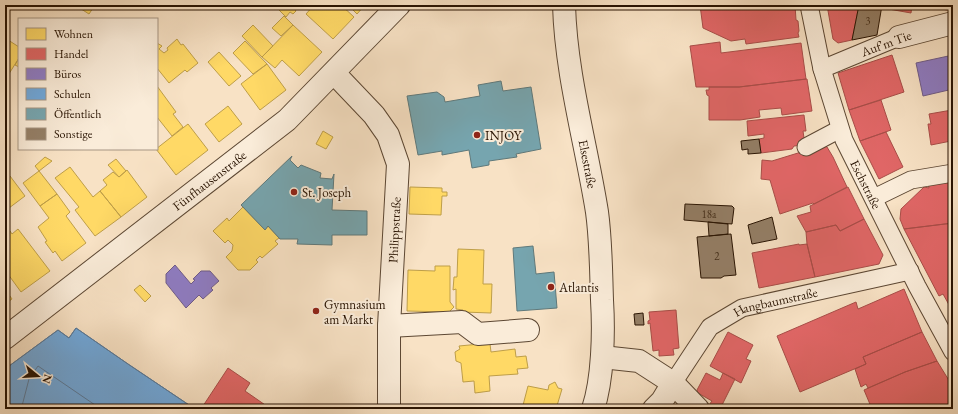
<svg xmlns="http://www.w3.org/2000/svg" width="958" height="414" font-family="'EB Garamond',serif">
	<rect width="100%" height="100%" fill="#f8e2c5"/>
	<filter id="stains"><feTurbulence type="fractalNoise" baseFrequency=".005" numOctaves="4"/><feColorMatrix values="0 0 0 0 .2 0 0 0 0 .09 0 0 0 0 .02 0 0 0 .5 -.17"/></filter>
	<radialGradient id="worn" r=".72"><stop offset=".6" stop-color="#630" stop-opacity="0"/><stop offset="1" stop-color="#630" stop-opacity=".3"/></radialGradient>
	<!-- homes -->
	<path fill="#ffd966" stroke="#be9e48" d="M75,5H95L89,14Z
		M274,5H297L294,8L296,11L293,14L290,12L286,17Z
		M314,5H341L354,17L333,39L306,14Z
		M348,5H365L357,14Z
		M284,16L293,25L281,36L272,28Z
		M253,25L273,46L262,57L242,36Z
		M293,25L322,52L299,76L282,60L275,68L262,57Z
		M5,38L19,47V58L5,80Z
		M177,39L181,45L183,44L198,63L187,72L185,70L169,83L157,68V43L162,46L159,49L164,53L168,50L167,48Z
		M245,41L267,64L253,74L233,53Z
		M219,52L241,76L229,86L208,62Z
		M19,58V67L15,65Z
		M267,64L286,90L260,110L241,84Z
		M157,86L176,112L173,114L183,127L172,136L157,117Z
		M228,106L242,124L219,142L205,124Z
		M188,124L208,150L176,175L156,149Z
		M323,131L333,137L326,149L316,144Z
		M45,157L52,161L39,171L35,166Z
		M116,159L126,171L119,177L108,165Z
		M70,167L93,197L100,191L121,217L95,236L75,210L79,207L55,178Z
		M127,170L147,197L121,217L100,191L107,185L103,180L113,172L119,177Z
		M39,171L57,194L40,206L23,183Z
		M10,176L25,196L9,208L5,203V179Z
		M410,187L442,188V192H447V196H442L441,215L409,214Z
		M57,194L70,212L66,216L86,243L62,261L55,251L53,253L45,242L47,241L38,227L49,218L40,206Z
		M243,207L265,230L268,226L279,238L275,241L278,244L262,258L260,256L256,260L258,262L250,270H238L226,257L232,251L233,245L228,240L225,243L213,231L227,218L229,221Z
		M18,229L50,271L21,292L5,270V234L10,231L12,234Z
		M458,249L484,250L483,284H492L491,313L463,312V310L456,309V289L453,290L454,277H457Z
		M435,266H450V302L454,307L449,312L407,311L408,270L435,271Z
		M140,285L151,296L145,302L134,290Z
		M5,289L12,299L5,304Z
		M480,344H490L491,352L515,349L516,357L526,356L528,368L517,369L518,374L489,376L490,391L475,393L474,381L463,382L461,363L456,361L455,352L460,349L459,346Z
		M555,382L558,388L562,389L556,409H522L528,386L548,390L549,385Z"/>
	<!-- shops -->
	<path fill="#e06666" stroke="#a94d48" d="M700,5H795L796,20L798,21L799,31L798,33L799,37L746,44L745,39L731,41L703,28Z
		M827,5H859L852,40L838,43L833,39Z
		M884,5H912L911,13L883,8Z
		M919,5H948L947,10Z
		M720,42L721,53L801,43L806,79L739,87H696L690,46Z
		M892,55L904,92L849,110L838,73Z
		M807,79L812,111L782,115L781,108L759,110L760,117L740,120H709V96L707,95L706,90H709V87H739Z
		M881,100L891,130L860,141L849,110Z
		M952,110L953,157H952L951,141L931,145L928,124H931L929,114Z
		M804,115L806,131H803L805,145L794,146L792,149L761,153L759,139L764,138V134L748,136L747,121Z
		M886,132L903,167L879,179L860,141Z
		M824,145L827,147L833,157L847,187L814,204L813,203L780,214L770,180L761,179L762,160L772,161Z
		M953,180V223L904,229L900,219L901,209L924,187L929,188L928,183Z
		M848,187L864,219L840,231L836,225L806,232L797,216L811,212L810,206Z
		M864,219L883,255L879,264L815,277L807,244L806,232L836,225L840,231Z
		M953,223V312L943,294L939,296L904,229Z
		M799,244V245L807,244L815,277L759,288L752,253Z
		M904,289L922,332L863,357L866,364L800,392L777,336L856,302L858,309Z
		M676,310L679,348L673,349L674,355L659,356V350L653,351L650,323L648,324V321L650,320L649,312Z
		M728,332L753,345L746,359L751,361L741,383L710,366Z
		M922,332L937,361L905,372L868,388L866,384L861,387L855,369L866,364L863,357Z
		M937,361L953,387V402L942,409H872L864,390L905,372Z
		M228,368L250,383L245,391L271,409H201Z
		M706,373L720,380L723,373L735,379L720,409L709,405L712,401L698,393L697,390Z"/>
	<!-- offices -->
	<path fill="#8e7cc3" stroke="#6f5c89" d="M953,55V89L923,96L916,63Z
		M175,265L191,284L195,280L193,279L201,271H210L219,281L211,288L213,290L203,299L199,295L186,308L166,283V274Z"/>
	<!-- schools -->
	<path fill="#6fa8dc" stroke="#5a7b9b" d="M76,328L128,364L195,409H97L98,407L38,366L29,379L22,406L27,409H5V369L58,330L69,338Z
		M76,328L128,364L195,409H5V369L58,330L69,338Z"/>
	<!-- public -->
	<path fill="#76a5af" stroke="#5f797b" d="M501,81L503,91L531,87L541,149L516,154L517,157L489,161V165L472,168L469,150L442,155V151L418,155L407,96L437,92L444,97L445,102L480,96L478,85Z
		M292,156L290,160L298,168L301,165L321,173L320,178L332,179L334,174L332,210L367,211V235H332V245L297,244L298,239H280L268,226L265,230L241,205Z
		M533,246L536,274L554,272L557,308L517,311L513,248Z"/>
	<!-- building -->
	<path fill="#947f67" stroke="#281302" d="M859,5H882L877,35L852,40Z
		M759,139L761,153L748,154V149L742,150L741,141Z
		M685,204L732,206L734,208L732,224L684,220Z
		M772,217L777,239L752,244L748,225Z
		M708,222L728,224V234L709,236Z
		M731,234L736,275L724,276L721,278H701L697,237Z
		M643,313L644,325H635L634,314Z"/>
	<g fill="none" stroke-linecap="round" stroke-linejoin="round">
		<!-- pedestrian casing -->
		<g stroke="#5c4733" stroke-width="19">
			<g id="pedestrian">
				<path id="s1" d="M809,5L822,69L844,140L917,286L953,352"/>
				<path d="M822,69L899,37"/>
				<path d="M806,147L840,129"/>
				<path d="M874,198L911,180L953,173"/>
				<path id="s2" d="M673,383L710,327L742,308L910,271"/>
			</g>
		</g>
		<!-- minor casing -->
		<g stroke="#5c4733" stroke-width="24">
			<g id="minor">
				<path d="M899,37L953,23"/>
				<path d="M334,73L374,115L388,135L398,164L389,326V409"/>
				<path d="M389,326L462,322L478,334L528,330"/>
				<path id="s3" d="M5,338L287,120L399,5"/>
				<path d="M602,357L639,361L673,383L698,409"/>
				<path d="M654,409L662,401L673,383"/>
			</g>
		</g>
		<!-- tertiary casing -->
		<g stroke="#5c4733" stroke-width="24">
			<g id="tertiary">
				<path id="s4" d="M564,5C566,75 586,143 597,212C601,241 601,271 602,300C604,332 603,379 593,409"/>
			</g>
		</g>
		<!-- pedestrian -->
		<use href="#pedestrian" stroke="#faecd9" stroke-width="17"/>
		<!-- minor -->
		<use href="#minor" stroke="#faecd9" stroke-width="22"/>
		<!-- tertiary -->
		<use href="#tertiary" stroke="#faecd9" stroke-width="22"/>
	</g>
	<!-- markers -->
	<g fill="#8f2418" stroke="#faecd9" stroke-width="1.5">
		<circle cx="477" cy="135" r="4"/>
		<circle cx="294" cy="192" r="4"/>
		<circle cx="551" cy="287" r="4"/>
		<circle cx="316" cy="311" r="4"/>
	</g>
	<g text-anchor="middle" stroke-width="4" stroke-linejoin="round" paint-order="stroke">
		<!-- number labels -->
		<g font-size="11" fill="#432e1b">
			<text x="868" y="25">3</text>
			<text x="709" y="218">18a</text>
			<text x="717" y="260">2</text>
		</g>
		<!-- street labels -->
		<g font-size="13" fill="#281302" stroke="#faecd9">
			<text transform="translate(886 43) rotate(-20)" y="5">Auf'm Tie</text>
			<text dy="5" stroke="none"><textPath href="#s4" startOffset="161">Elsestraße</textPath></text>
			<text dy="5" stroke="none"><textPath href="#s3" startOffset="258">Fünfhausenstraße</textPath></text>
			<text dy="5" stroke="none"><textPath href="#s1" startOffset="189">Eschstraße</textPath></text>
			<text transform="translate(394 230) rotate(-87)" y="5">Philippstraße</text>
			<text dy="5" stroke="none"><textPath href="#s2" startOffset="138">Hangbaumstraße</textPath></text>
		</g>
		<!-- poi labels -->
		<g font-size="13" fill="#281302" stroke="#faecd9" text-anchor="start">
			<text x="485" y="140">INJOY</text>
			<text x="302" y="197">St. Joseph</text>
			<text x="559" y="292">Atlantis</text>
			<text x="324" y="309">Gymnasium<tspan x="324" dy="15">am Markt</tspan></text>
		</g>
	</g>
	<!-- margin -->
	<rect width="958" height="414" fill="none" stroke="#f8e2c5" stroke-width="20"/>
	<rect x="6" y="6" width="946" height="402" fill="none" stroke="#281302" stroke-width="2"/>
	<rect x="10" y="10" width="938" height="394" fill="none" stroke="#281302"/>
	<!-- legend -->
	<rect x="18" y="18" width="140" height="132" fill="#faecd9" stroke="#a69583"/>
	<rect x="26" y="28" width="20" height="12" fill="#ffd966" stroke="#a69583"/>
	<text x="54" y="38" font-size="12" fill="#281302">Wohnen</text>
	<rect x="26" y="48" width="20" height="12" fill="#e06666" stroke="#a69583"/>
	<text x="54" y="58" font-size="12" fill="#281302">Handel</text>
	<rect x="26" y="68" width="20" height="12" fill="#8e7cc3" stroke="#a69583"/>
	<text x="54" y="78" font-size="12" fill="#281302">Büros</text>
	<rect x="26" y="88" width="20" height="12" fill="#6fa8dc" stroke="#a69583"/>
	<text x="54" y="98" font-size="12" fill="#281302">Schulen</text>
	<rect x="26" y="108" width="20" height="12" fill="#76a5af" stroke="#a69583"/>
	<text x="54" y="118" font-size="12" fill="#281302">Öffentlich</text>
	<rect x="26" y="128" width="20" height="12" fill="#947f67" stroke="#a69583"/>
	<text x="54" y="138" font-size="12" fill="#281302">Sonstige</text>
	<!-- north arrow -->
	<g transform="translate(38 376) rotate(108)" stroke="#faecd9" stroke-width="3" paint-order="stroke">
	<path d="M0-3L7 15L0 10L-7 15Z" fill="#281302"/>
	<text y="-6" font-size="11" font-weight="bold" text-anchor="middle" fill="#281302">N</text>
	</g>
	<rect width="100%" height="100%" filter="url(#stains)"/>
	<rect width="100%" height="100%" fill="url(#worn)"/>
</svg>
